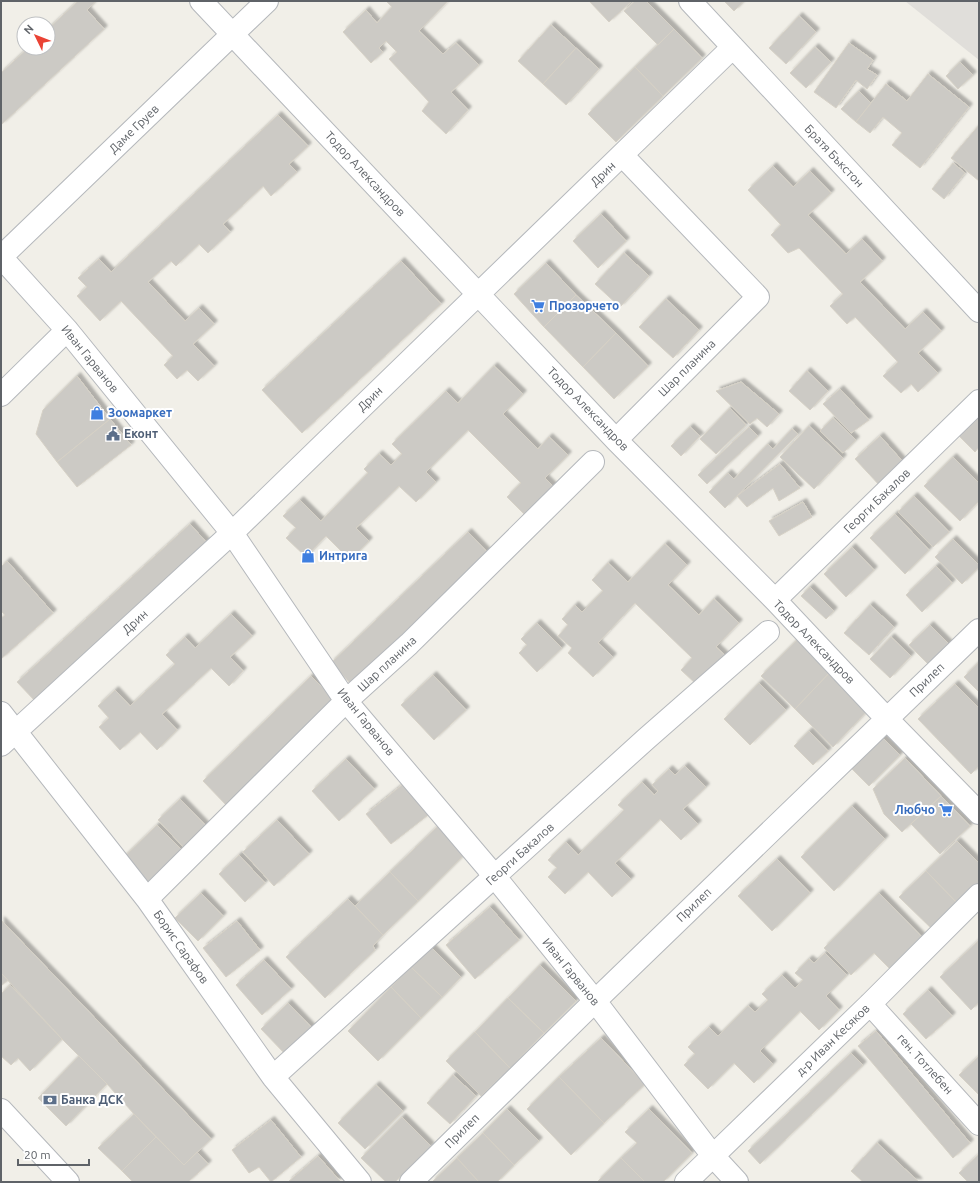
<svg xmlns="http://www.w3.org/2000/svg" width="980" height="1183" font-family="Ubuntu,sans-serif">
	<defs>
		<filter id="shadow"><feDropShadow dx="3.5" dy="-3.5" stdDeviation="1" flood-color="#0004"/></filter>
	</defs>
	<rect width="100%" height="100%" fill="#f1efe8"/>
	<!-- industrial -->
	<path fill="#e0deda" d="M905,1H979V60Z"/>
	<!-- building -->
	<path fill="#cccac5" stroke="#d6d1c6" filter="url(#shadow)" d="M78,1H96L87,10L104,29L1,125V73L28,48H48V29Z
		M388,1H448L419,31L443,54L456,43L479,65L451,92L468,110L446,134L422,111L429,102L389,59L397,52L386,41L379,48L383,52L371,63L343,32L366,10L377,23L392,7L387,2Z
		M589,1H632L609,22Z
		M635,1H646L674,29L658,45L624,11Z
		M724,1H744L734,11Z
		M799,16L816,32L786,64L769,48Z
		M551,25L576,48L543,84L518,61Z
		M674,29L702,58L663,96L635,67Z
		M849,43L873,60L867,69L877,75L867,89L856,80L836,108L814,92Z
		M815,47L831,62L806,88L790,73Z
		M576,48L599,69L566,105L543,84Z
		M960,62L973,75L958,89L946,76Z
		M635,67L663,96L616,142L588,114Z
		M928,74L969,107L920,168L892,145L902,133L883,117L870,133L856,122L886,84L907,101Z
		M859,91L871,103L856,122L841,109Z
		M278,115L308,146L289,164L297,172L271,196L263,186L223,224L230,232L208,253L199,244L176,266L171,261L148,282L185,321L199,308L214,324L193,344L214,366L198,381L187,370L177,379L164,365L173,356L121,301L100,321L77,296L87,287L78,278L99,259L111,272Z
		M979,125V181L951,158Z
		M953,163L965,173L944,199L932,189Z
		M773,166L793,187L810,171L831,193L808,215L846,254L862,239L882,261L860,282L905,329L923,312L941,331L918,353L938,373L918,392L911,384L901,393L883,376L898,362L855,317L847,324L830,306L843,294L799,248L788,253L771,235L781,225L748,190Z
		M601,214L626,241L598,268L573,241Z
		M624,253L649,276L620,307L595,284Z
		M401,261L441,304L302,433L262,390Z
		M546,263L576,295L544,327L514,294Z
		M576,295L616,333L583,367L544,327Z
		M666,299L699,330L673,358L639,327Z
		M616,333L648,366L614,399L583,367Z
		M494,366L523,394L503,414L538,449L549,437L568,455L545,478L564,497L528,518L507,497L521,483L468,430L426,472L436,482L416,502L399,486L356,528L369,541L350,560L326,536L306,557L286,538L296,528L283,516L300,500L321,521L368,473L364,469L379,454L391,465L402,454L392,444L446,391L458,403Z
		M807,371L828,391L810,410L789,391Z
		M77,376L110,419L57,462L36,434L43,410Z
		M741,382L779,414L767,427L757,418L750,424L716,391Z
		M840,389L869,420L851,433L823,404Z
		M730,408L746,425L716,454L700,439Z
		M979,415V447L975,452L959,436Z
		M833,418L856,440L843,453L820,431Z
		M110,419L131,445L77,487L57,462Z
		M809,426L843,458L814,489L780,457Z
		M690,427L700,436L681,456L671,446Z
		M749,427L758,436L707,484L698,475Z
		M792,429L798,434L725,508L709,492L728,473L734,479L768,444L773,449Z
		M880,436L905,464L881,487L855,459Z
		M953,457L979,483V501L960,521L924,486Z
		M780,464L800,488L779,501L773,488L747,507L737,496Z
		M914,496L949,532L933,547L898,512Z
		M803,502L812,517L779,536L769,521Z
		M895,514L929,550L905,574L870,538Z
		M190,524L207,543L35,701L17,682Z
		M468,532L490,555L353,686L331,663Z
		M953,539L979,565V567L962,584L935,557Z
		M665,544L687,565L668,585L699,615L714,599L739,623L716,647L734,664L696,684L681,670L692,658L635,603L598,643L613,657L593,677L568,653L572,648L558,636L568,625L562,619L575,605L582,612L603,591L592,580L608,563L628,582Z
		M852,547L874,570L846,597L824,574Z
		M7,561L53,613L1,659V618L5,615L1,611V567Z
		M936,566L952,583L922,612L906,595Z
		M810,587L834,611L826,619L801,596Z
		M870,605L894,627L869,655L844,633Z
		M231,614L252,636L230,657L243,671L229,686L211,668L162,714L177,730L157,750L140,732L120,750L99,727L109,718L98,706L115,690L130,706L175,664L166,655L185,637L195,648Z
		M537,623L562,648L537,672L519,653L527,645L521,639Z
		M930,625L952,647L931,667L909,645Z
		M800,637L833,669L795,709L761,676Z
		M891,637L911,656L890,678L870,659Z
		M979,662V692L964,677Z
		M833,669L872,706L833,747L795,709Z
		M433,675L466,710L434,740L401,705Z
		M311,676L337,702L228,807L203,781Z
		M759,683L786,710L750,745L724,719Z
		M955,684L979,708V766L971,774L918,719Z
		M809,731L828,751L813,765L794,746Z
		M882,737L900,755L869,786L851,768Z
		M905,758L941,796L902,832L884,814L873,789Z
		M346,759L374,789L339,821L312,791Z
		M685,766L706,787L683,809L698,824L681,840L660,819L615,863L631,879L612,897L588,872L565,894L548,877L557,868L548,860L566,842L578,855L624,810L618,805L642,782L654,795L658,791L652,785L669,769L675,775Z
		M407,781L432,812L391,844L366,814Z
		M941,796L970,826L940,854L911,824Z
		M180,799L210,830L188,852L158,820Z
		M852,806L885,839L834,891L801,857Z
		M277,820L309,854L274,886L243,852Z
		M440,824L467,852L418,901L390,872Z
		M157,825L184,852L150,887L122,859Z
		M957,841L979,863V889L961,907L926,871Z
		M239,855L265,883L245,902L219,874Z
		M777,859L810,893L772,931L738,896Z
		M926,871L961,907L936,933L899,897Z
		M390,872L418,901L383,935L355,906Z
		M201,893L223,916L198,941L175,918Z
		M879,893L922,937L890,969L874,953L851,975L824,948Z
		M348,899L383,935L373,946L375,950L325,998L286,957Z
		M490,907L519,940L475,979L446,945Z
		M1,920L211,1139L184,1165L134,1114L107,1084L62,1039L1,973Z
		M237,921L260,950L226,977L203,948Z
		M978,941L979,1002L971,1010L940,977Z
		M431,947L461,977L442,997L411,967Z
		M825,953L847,975L826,996L839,1010L819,1030L800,1011L760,1051L773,1064L754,1083L734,1063L708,1089L684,1065L695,1054L688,1047L709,1027L718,1036L748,1006L755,1012L768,1000L762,994L782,975L795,988L803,980L795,973L809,959L814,963Z
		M264,960L291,989L262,1015L236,985Z
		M540,965L576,1001L544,1033L508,998Z
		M411,967L442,997L421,1018L391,987Z
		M1,973L8,980L1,986Z
		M10,985L62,1039L30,1071L18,1058L11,1065L1,1056V994Z
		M391,987L421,1018L378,1061L348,1031Z
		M928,990L952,1016L926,1039L903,1014Z
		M508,998L544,1033L510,1068L475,1032Z
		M288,1003L314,1030L287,1056L261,1029Z
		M876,1031L970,1143L953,1158L858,1046Z
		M475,1032L510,1068L481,1096L446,1061Z
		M601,1038L645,1084L604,1123L559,1077Z
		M851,1053L863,1065L760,1164L748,1151Z
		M79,1056L107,1084L66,1126L38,1098Z
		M979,1056V1095L959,1075Z
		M453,1075L476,1096L450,1124L427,1103Z
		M559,1077L604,1123L571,1155L527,1109Z
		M376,1085L403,1111L365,1149L338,1123Z
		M507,1109L539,1141L514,1165L483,1133Z
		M649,1109L692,1153L663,1182H645L621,1158L637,1143L625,1132Z
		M134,1114L156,1137L122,1171L98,1148Z
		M402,1117L431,1146L395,1182H386L361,1158Z
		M271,1120L301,1157L271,1182L259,1167L249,1173L232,1150Z
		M483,1133L514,1165L497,1182H479L457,1158Z
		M156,1137L184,1165L197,1152L208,1164L188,1182H133L122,1171Z
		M877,1143L919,1182H863L851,1171Z
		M979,1154V1182H968L959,1173Z
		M318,1156L340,1181L338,1182H288Z
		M457,1158L479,1182H432Z
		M621,1158L645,1182H597Z"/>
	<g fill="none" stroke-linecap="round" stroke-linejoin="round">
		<!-- minor casing -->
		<g stroke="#b5b8bc" stroke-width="24">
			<path id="minor" d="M201,1L616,440L775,600L887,719L979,813
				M690,1L979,311
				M1,257L67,330L232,533L346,701L487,867L595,1001L713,1156L737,1182
				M1,257L267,1
				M1,395L67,330
				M616,440L758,297L622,155
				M775,600L979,401
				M1,713L147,899L273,1077L360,1182
				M1,745L232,533L733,47
				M147,899L346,701L409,644L593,462
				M870,1004L979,1124
				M273,1077L646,739L768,632
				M1,1110L68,1182
				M411,1182L595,1001L979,630
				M686,1182L870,1004L979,895"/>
		</g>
		<!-- minor -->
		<use href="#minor" stroke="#fff" stroke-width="22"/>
	</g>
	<!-- icons -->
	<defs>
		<g id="supermarket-bare" transform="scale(1.08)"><path d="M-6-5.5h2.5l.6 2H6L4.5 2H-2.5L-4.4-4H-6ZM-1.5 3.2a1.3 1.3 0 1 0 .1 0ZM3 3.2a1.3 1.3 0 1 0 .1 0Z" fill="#3f7fe0" stroke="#fff" stroke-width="2.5" paint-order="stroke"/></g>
		<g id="shop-bare" transform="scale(1.08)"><path d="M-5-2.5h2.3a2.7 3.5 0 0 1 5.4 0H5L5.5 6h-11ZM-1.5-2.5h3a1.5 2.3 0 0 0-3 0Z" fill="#3f7fe0" stroke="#fff" stroke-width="2.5" paint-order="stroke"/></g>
		<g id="civic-bare" transform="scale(1.08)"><path d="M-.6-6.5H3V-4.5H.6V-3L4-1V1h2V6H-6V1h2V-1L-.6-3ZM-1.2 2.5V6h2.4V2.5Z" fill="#5c6f8a" stroke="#fff" stroke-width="2.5" paint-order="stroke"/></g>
		<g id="bank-bare" transform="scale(1.08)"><path d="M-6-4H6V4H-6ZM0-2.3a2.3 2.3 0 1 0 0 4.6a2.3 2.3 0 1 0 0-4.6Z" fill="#5c6f8a" stroke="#fff" stroke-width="2.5" paint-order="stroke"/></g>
	</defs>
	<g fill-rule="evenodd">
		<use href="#supermarket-bare" x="538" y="306"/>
		<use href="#shop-bare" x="97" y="413"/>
		<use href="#civic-bare" x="113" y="434"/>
		<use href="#shop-bare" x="308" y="556"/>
		<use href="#supermarket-bare" x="946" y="810"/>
		<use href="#bank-bare" x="50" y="1100"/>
	</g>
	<g text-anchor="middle" stroke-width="4" stroke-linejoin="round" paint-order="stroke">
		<!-- street labels -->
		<g font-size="12" fill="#5f6368" stroke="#fff">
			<text transform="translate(134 129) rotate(-44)" y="4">Даме Груев</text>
			<text transform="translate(834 156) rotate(47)" y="4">Братя Бъкстон</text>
			<text transform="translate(365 174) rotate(47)" y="4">Тодор Александров</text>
			<text transform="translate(603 174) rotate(-44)" y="4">Дрин</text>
			<text transform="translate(90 359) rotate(51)" y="4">Иван Гарванов</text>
			<text transform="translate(687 368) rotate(-45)" y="4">Шар планина</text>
			<text transform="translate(370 399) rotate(-44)" y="4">Дрин</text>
			<text transform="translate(588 409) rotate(46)" y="4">Тодор Александров</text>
			<text transform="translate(877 501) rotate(-44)" y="4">Георги Бакалов</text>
			<text transform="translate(135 622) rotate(-42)" y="4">Дрин</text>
			<text transform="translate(814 642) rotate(46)" y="4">Тодор Александров</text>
			<text transform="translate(387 664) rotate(-43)" y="4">Шар планина</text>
			<text transform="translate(927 680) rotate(-44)" y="4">Прилеп</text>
			<text transform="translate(366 722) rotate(51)" y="4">Иван Гарванов</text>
			<text transform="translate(520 854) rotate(-42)" y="4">Георги Бакалов</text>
			<text transform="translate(694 905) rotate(-44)" y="4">Прилеп</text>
			<text transform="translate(181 947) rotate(55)" y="4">Борис Сарафов</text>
			<text transform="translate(571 972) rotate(51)" y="4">Иван Гарванов</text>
			<text transform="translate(833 1040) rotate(-44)" y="4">д-р Иван Кесяков</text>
			<text transform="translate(925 1064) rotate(48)" y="4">ген. Тотлебен</text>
			<text transform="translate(462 1131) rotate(-45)" y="4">Прилеп</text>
		</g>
		<!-- shop labels -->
		<g font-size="12" font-weight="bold" fill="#366cbe" stroke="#fff" text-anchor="start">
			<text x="549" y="310">Прозорчето</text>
			<text x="108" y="417">Зоомаркет</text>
			<text x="319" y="560">Интрига</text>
			<text x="935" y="814" text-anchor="end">Любчо</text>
		</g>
		<!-- service labels -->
		<g font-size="12" font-weight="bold" fill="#4e5e75" stroke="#fff" text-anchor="start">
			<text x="124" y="438">Еконт</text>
			<text x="61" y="1104">Банка ДСК</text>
		</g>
	</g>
	<!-- border -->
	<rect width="980" height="1183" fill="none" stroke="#5f6368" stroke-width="4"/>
	<!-- north arrow -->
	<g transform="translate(36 36) rotate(313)"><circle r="19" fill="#ffffff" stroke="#bfc1c3"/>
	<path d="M0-3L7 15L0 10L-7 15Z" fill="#ea4335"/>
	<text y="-6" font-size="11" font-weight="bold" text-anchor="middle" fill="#5f6368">N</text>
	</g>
	<!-- scale -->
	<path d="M18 1159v6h71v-6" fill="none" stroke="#5f6368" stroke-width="2"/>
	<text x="24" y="1159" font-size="12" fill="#5f6368" stroke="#ffffff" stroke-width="3" paint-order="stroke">20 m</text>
</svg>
